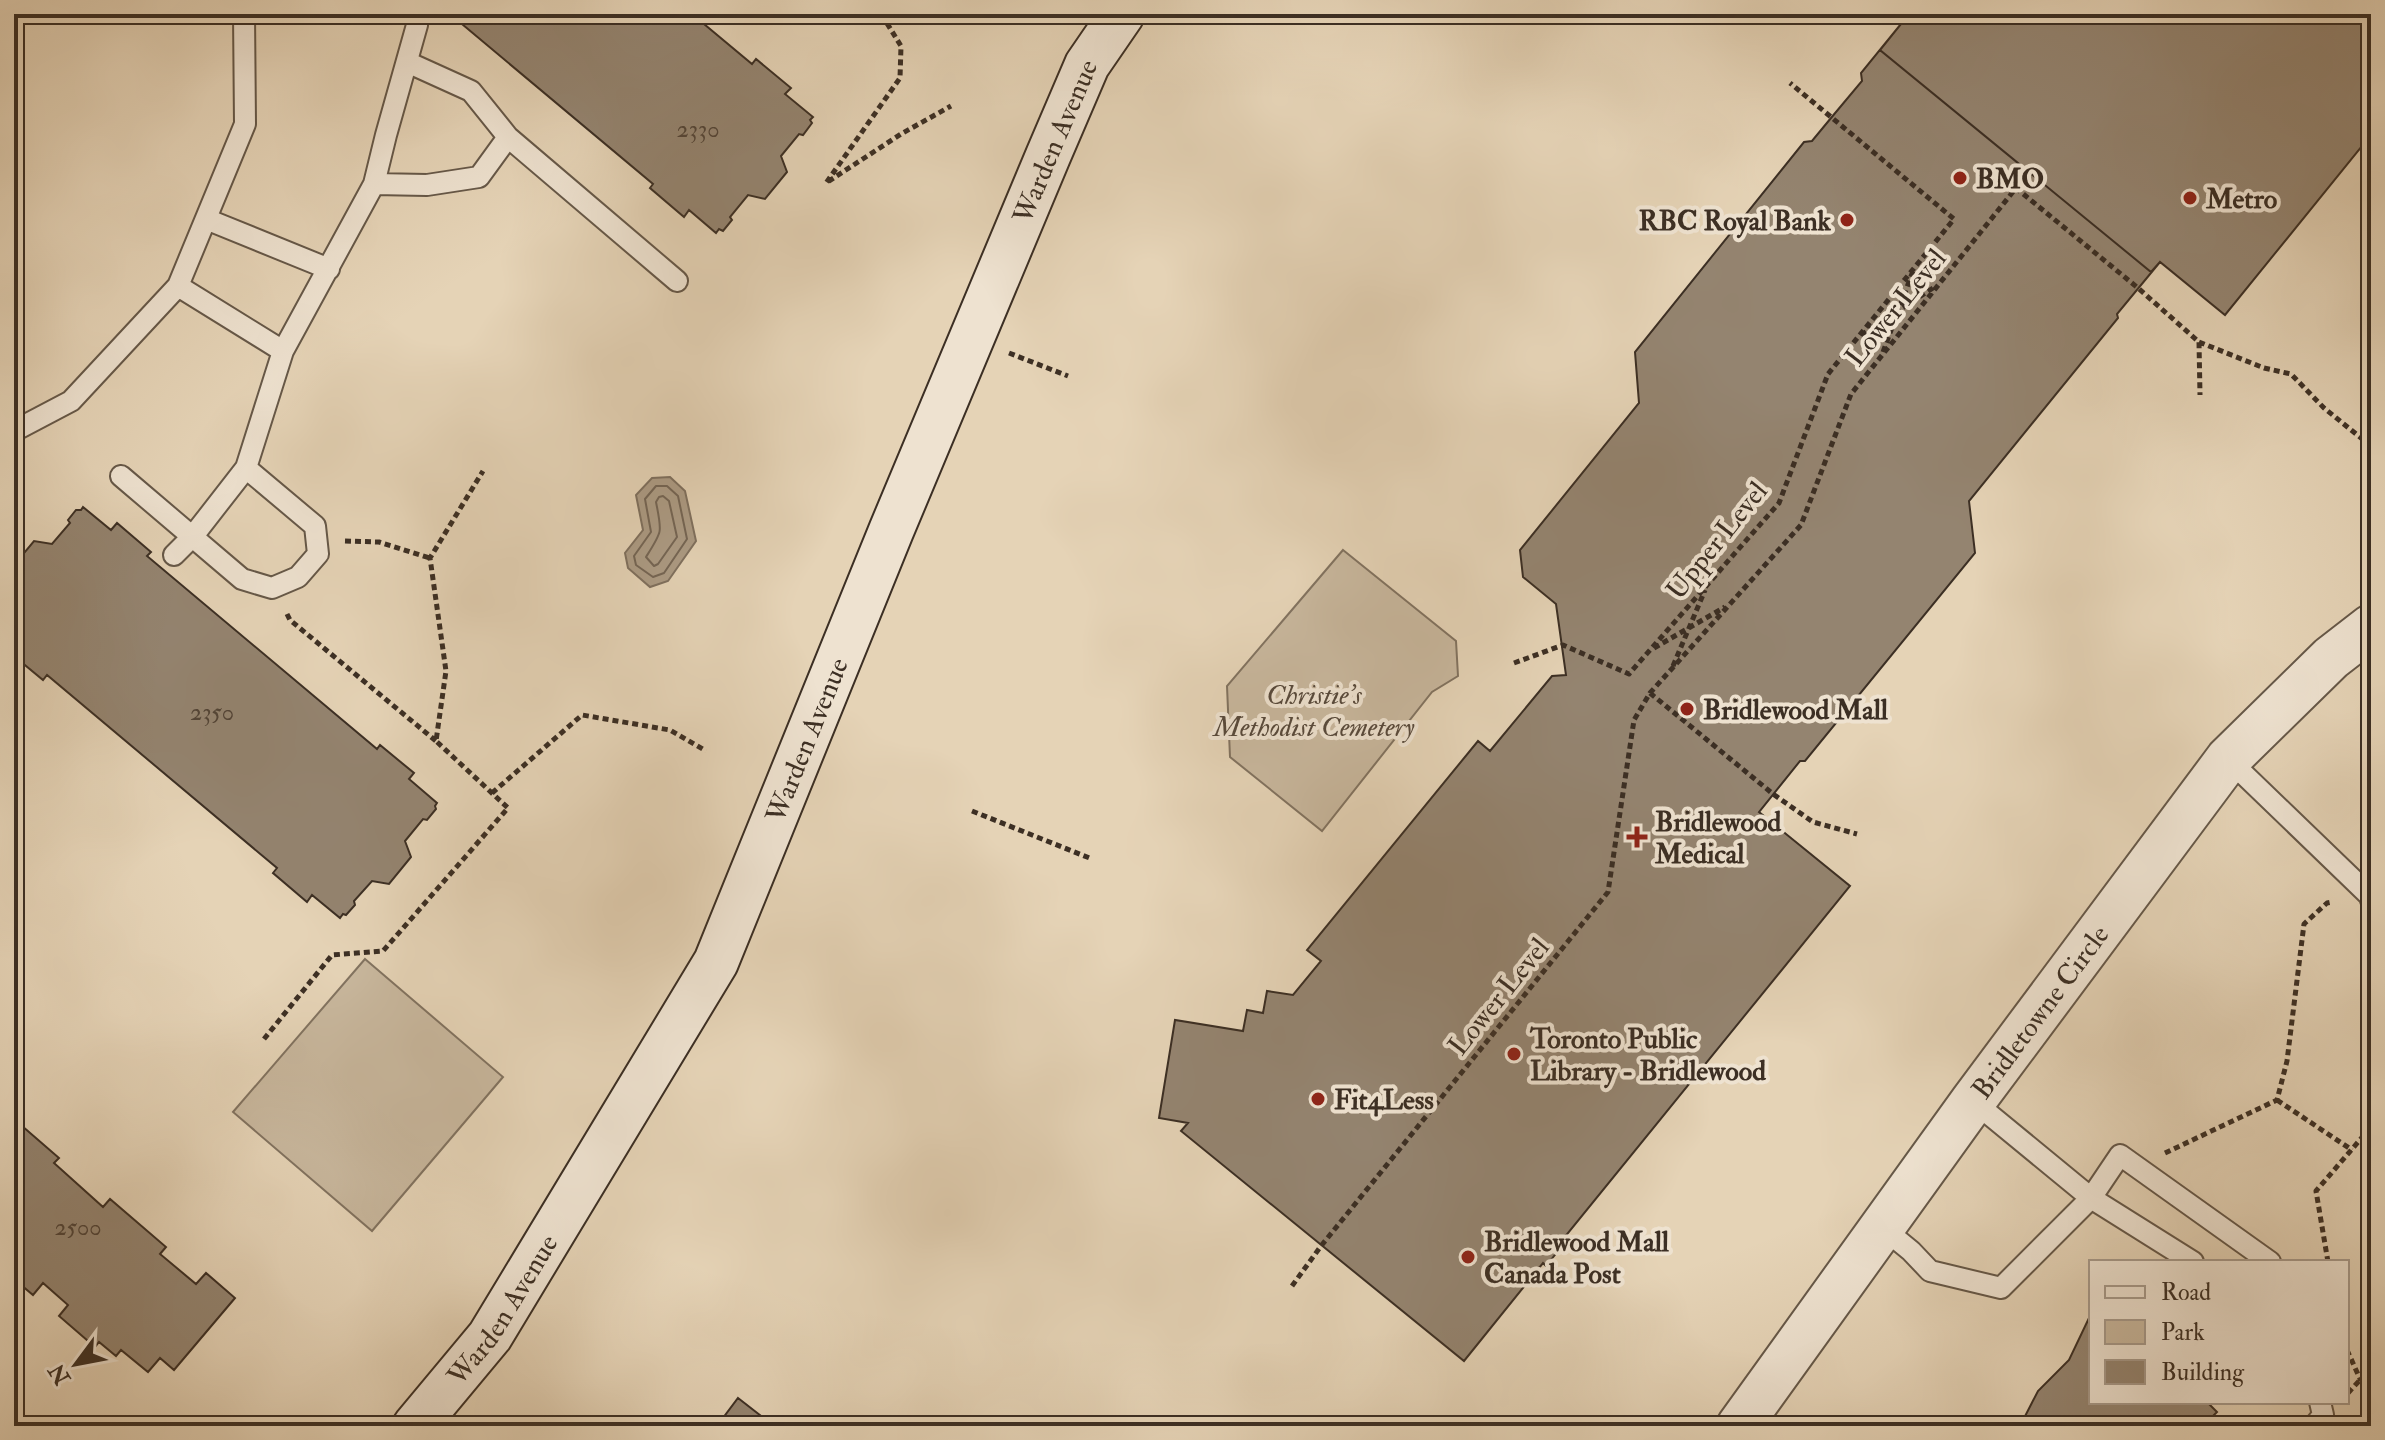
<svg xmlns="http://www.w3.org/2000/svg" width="2385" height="1440" font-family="'IM FELL Double Pica',serif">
	<rect width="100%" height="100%" fill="#e5d3b6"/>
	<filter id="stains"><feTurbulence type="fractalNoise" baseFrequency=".0025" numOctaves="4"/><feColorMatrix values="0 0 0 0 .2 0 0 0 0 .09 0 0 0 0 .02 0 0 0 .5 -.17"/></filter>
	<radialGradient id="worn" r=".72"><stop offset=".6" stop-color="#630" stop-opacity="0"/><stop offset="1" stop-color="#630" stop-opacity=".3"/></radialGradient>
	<!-- green -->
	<path fill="#c8b79d" stroke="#827360" stroke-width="2" d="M1343,550L1456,641L1458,676L1432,692L1322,831L1230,757L1227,686Z
		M365,959L503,1077L372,1231L233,1112Z"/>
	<!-- water -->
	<path fill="#ac9b84" stroke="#7f705e" stroke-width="2" d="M670,477L685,491L696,541L668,581L650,587L628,568L625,553L643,530L636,495L652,478Z"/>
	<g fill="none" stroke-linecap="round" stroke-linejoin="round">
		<!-- shore -->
		<path stroke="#746554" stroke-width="2" d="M656,486H667L678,496L687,539L664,573L653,577L636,565L634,556L651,532L645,499Z
			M663,496L669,501L677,537L658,564L654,566L646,557C663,530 662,533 656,502L659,497Z"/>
	</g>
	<!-- building -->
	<path fill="#948470" stroke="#3c2f24" stroke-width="2" d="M450,14H692L752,64L756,59L791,88L785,94L813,117L810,120L812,123L803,135L799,134L781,156L787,172L765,199L748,195L730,217L732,220L723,231L719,229L716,233L689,210L684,217L650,188L653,184Z
		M1909,14H2371V135L2225,315L2160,262L2117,314L2118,318L1969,501L1975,553L1805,761H1800L1759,812L1850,886L1559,1244L1562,1246L1546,1266L1543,1263L1464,1361L1181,1131L1188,1123L1159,1118L1175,1020L1243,1031L1247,1010L1263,1013L1267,991L1293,995L1321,961L1307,950L1478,741L1490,751L1552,676L1566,675L1556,604L1523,577L1520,550L1639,403L1635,352L1804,142L1812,141L1831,118L1862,81L1861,73Z
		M1909,14H2371V135L2225,315L2160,262L2151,272L1880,50Z
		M83,507L111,530L117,523L151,552L147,556L377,749L380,745L414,773L409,779L437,803L435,806L436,809L427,820L423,819L405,841L411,857L389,884L372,881L354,901L355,905L346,915L343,914L340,918L312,895L307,902L273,873L277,868L47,675L43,680L14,656V589L19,583L14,572V565L34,541L52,544L70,523L68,520L76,510H81Z
		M14,1119L59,1158L54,1163L103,1207L110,1199L166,1247L160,1254L196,1284L206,1273L235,1298L174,1370L160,1358L148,1372L121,1350L116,1356L99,1342L95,1347L59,1316L68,1305L43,1283L33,1295L14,1279Z
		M2089,1318L2091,1402H2211L2209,1404L2217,1412L2203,1426H2020L2038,1391L2069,1360Z
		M738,1398L774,1426H717Z"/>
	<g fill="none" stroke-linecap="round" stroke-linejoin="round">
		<!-- service casing -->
		<g stroke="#665848" stroke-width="24">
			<path id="service" d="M508,137L677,281
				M374,184L427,185L479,177L508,137L471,91L407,62
				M206,219L329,269
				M178,286L283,351
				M14,431L71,401L178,286L245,124L244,14
				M121,476L242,579L272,588L298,577L318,554L315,526L246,468
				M174,555L193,536L246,468L283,351L374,184L386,135L417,25
				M2228,759L2370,896L2371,900
				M1973,1101L2091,1198L2193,1262
				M1883,1228L1911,1251L1930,1271L2001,1288L2091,1198L2120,1155L2270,1262
				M2314,1426L2323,1415L2320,1402"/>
		</g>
		<!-- tertiary casing -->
		<g stroke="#665848" stroke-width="48">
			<g id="tertiary">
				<path id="s1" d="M1739,1426L1973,1101L2228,759L2331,658L2371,627"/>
			</g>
		</g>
		<!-- secondary casing -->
		<g stroke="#3c2f24" stroke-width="48">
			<g id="secondary">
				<path id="s2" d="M415,1426L490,1336L716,962L891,531L1048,156L1087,65L1122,14"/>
			</g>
		</g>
		<!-- path -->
		<path stroke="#3c2f24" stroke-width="5" stroke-dasharray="6 4" stroke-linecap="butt" d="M886,14L885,20L901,46L900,78L826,183L901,134L951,106
			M1861,335L1933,288
			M2199,342L2264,368L2291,374L2324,408L2371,446
			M1883,352L1913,271
			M1009,353L1068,376
			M345,541L379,542L430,558
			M287,614L290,620L436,741
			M1654,648L1725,607
			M1514,663L1563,645L1629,674L1779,503L1828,374L1954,219L1790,83
			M1673,666L1705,590
			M1650,693L1773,794L1813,822L1857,834
			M492,793L582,715L670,730L706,751
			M972,811L1092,859
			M264,1039L332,955L383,951L508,808L436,741L446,671L430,558L483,471
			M2277,1100L2352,1150
			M2165,1153L2277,1100L2287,1061L2304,924L2327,903L2332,902
			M2328,1262L2316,1191L2371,1127
			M1292,1286L1321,1246L1608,892L1634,720L1650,693L1801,525L1851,394L2016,188L2138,288L2199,342L2200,395
			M2347,1350L2361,1381
			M2348,1393L2371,1368"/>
		<!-- service -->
		<use href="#service" stroke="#eee2d0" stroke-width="20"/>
		<!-- tertiary -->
		<use href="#tertiary" stroke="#eee2d0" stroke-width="44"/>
		<!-- secondary -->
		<use href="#secondary" stroke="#eee2d0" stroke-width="44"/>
	</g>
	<!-- markers -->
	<g fill="#8f2418" stroke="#eee2d0" stroke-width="3">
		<circle cx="1960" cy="178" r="8"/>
		<circle cx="2190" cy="198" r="8"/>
		<circle cx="1847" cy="220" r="8"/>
		<circle cx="1687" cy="709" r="8"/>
		<path d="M1633 825h8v8h8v8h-8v8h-8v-8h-8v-8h8z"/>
		<circle cx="1514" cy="1054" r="8"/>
		<circle cx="1318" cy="1099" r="8"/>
		<circle cx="1468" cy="1257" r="8"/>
	</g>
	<g text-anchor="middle" stroke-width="8" stroke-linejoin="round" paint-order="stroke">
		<!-- number labels -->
		<g font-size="24" fill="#524437">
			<text x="698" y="137">2330</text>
			<text x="212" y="720">2350</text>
			<text x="78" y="1235">2500</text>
		</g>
		<!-- street labels -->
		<g font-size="28" fill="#3c2f24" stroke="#eee2d0">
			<text dy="10" stroke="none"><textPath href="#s2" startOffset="1442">Warden Avenue</textPath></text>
			<text transform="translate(1895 307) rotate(-51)" y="10">Lower Level</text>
			<text transform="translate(1716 540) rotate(-51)" y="10">Upper Level</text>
			<text dy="10" stroke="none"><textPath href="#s2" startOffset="794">Warden Avenue</textPath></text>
			<text transform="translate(1498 996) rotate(-51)" y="10">Lower Level</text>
			<text dy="10" stroke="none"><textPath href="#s1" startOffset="512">Bridletowne Circle</textPath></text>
			<text dy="10" stroke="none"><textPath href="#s2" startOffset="146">Warden Avenue</textPath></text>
		</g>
		<!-- poi labels -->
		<g font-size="28" font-weight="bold" fill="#3c2f24" stroke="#eee2d0" text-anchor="start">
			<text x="1976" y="188">BMO</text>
			<text x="2206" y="208">Metro</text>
			<text x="1831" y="230" text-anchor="end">RBC Royal Bank</text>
			<text x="1703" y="719">Bridlewood Mall</text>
			<text x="1655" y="831">Bridlewood<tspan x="1655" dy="32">Medical</tspan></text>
			<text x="1530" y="1048">Toronto Public<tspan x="1530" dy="32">Library - Bridlewood</tspan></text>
			<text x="1334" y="1109">Fit4Less</text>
			<text x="1484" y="1251">Bridlewood Mall<tspan x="1484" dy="32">Canada Post</tspan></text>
		</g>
		<!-- park labels -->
		<g font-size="28" font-style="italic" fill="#584a3c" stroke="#eee2d0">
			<text x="1314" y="704">Christie's<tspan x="1314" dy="32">Methodist Cemetery</tspan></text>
		</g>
	</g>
	<!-- margin -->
	<rect width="2385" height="1440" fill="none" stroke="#e5d3b6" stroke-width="48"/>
	<rect x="16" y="16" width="2353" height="1408" fill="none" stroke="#3c2f24" stroke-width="4"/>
	<rect x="24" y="24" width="2337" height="1392" fill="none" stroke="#3c2f24" stroke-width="2"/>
	<!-- legend -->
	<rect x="2089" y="1260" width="260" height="144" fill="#eee2d0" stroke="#a79a8b" stroke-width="2"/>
	<rect x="2105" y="1286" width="40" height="12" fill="#eee2d0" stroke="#a79a8b" stroke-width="2"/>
	<text x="2161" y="1300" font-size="24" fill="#3c2f24">Road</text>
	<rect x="2105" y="1320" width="40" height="24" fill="#c8b79d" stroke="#a79a8b" stroke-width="2"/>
	<text x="2161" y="1340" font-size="24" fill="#3c2f24">Park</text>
	<rect x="2105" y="1360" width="40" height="24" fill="#948470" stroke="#a79a8b" stroke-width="2"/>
	<text x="2161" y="1380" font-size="24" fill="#3c2f24">Building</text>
	<!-- north arrow -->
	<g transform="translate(76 1364) rotate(238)" stroke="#eee2d0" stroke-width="6" paint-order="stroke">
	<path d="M0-6L14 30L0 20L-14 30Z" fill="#3c2f24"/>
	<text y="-12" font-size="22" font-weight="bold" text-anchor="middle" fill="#3c2f24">N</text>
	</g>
	<rect width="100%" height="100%" filter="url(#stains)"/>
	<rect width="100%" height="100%" fill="url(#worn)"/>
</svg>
